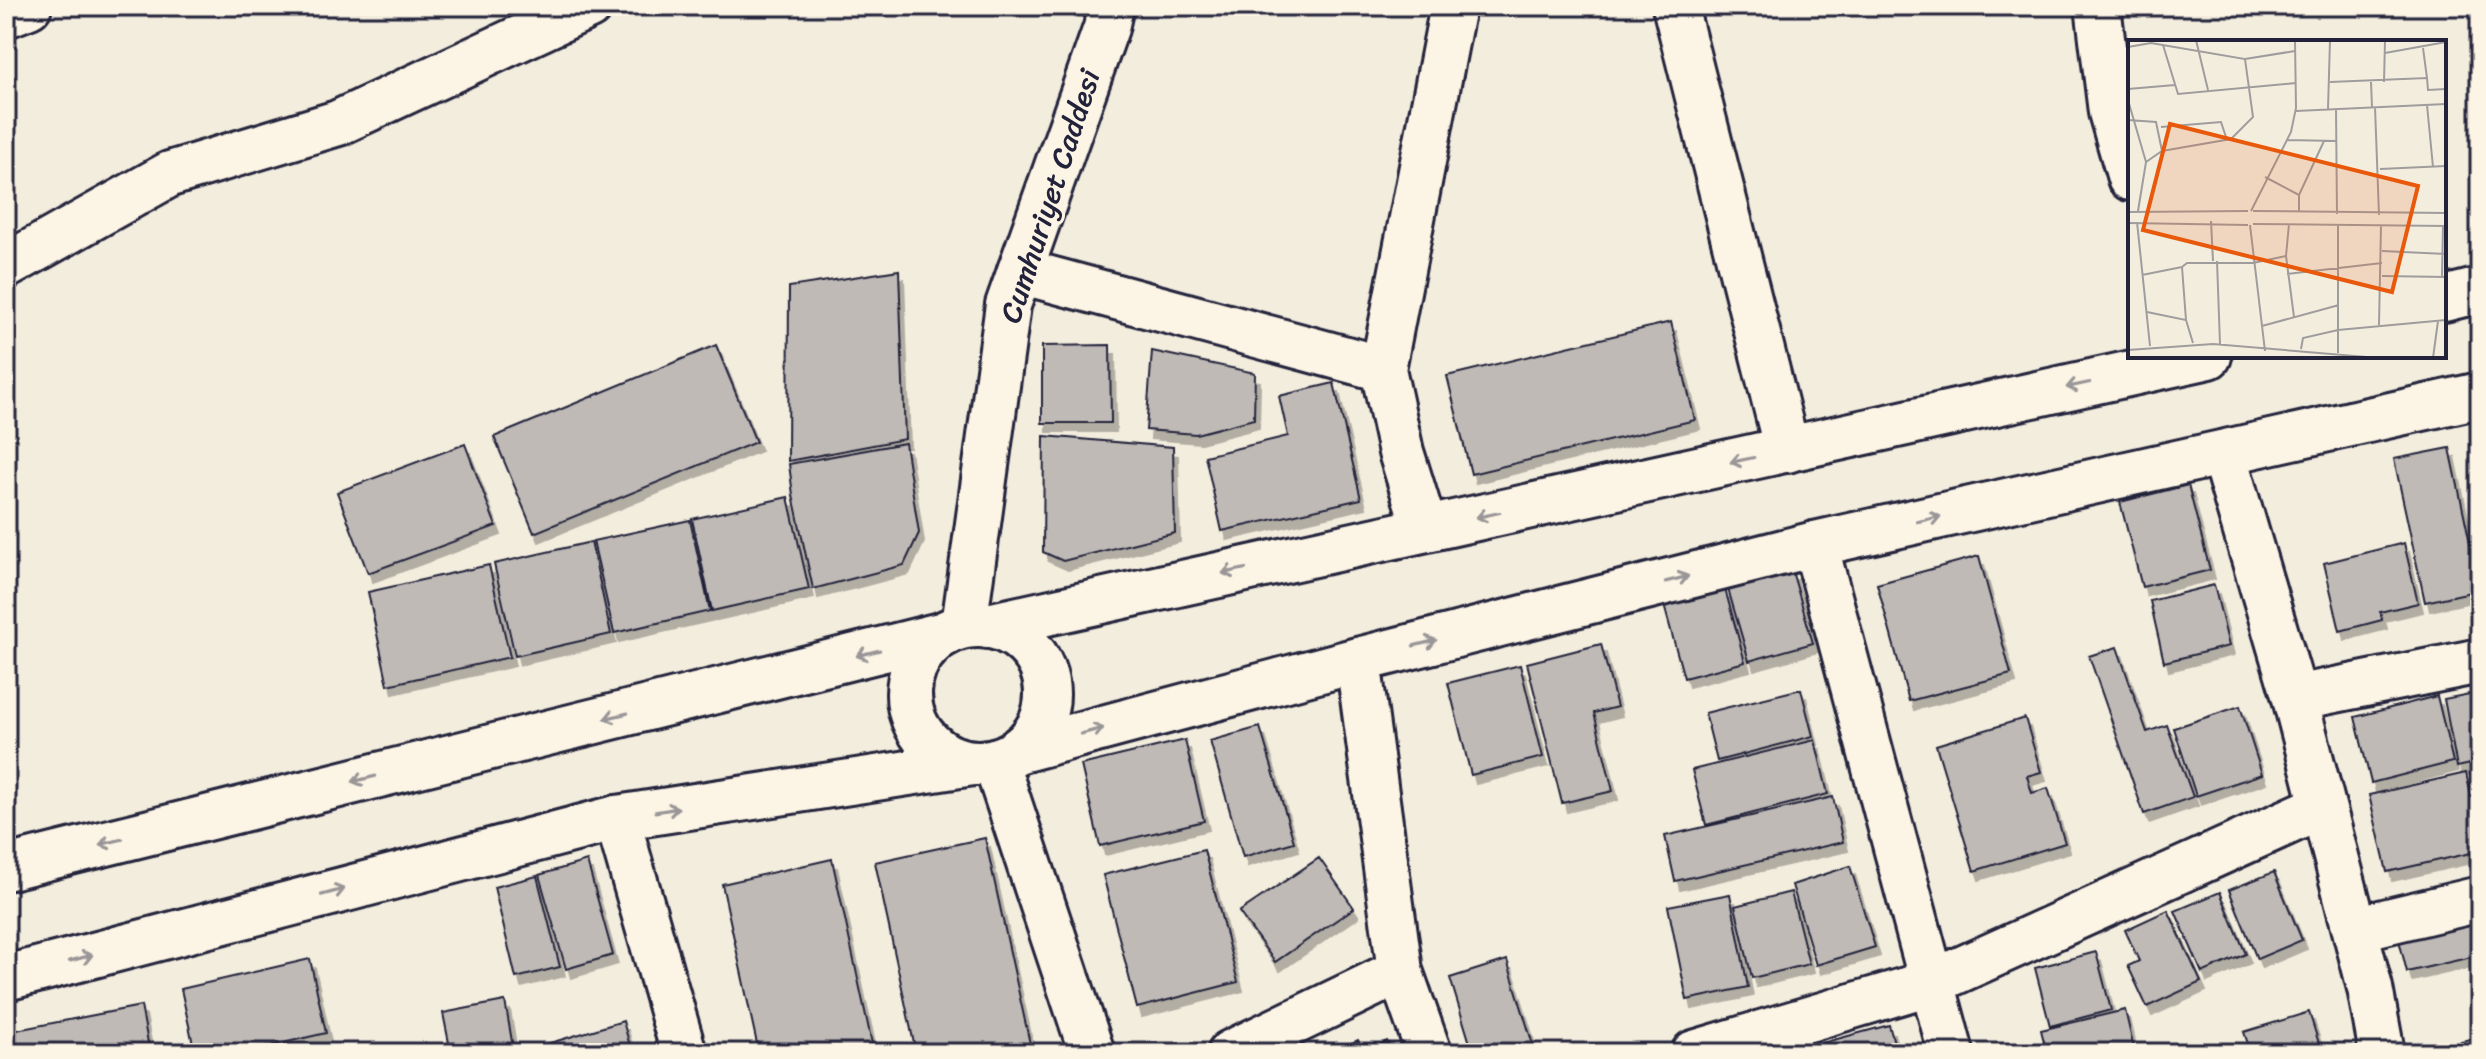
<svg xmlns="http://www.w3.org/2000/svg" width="2486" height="1059" font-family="Sriracha,sans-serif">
	<defs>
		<filter id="shadow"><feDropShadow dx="5" dy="9" stdDeviation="0" flood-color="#0004"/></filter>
	</defs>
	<rect width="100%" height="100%" fill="#f3edde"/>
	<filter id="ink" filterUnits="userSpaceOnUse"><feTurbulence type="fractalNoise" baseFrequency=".0125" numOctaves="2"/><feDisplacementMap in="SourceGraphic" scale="16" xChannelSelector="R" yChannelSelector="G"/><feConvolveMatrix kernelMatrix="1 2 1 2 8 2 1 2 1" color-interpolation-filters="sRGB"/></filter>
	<g filter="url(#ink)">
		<!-- building -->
		<path fill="#bfbab6" stroke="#22223b" stroke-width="2" filter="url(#shadow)" d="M899,270L905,439L788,461L789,287Z
			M1671,322L1695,420L1471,474L1447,376Z
			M716,345L756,442L534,533L494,437Z
			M1110,345L1111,423H1042V346Z
			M1152,351L1255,373L1254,419L1196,434L1146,430Z
			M1334,383L1361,499L1222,531L1205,456L1288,436L1279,396Z
			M1044,436L1173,447L1175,533L1063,561L1043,552Z
			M905,443L919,533L904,565L813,589L793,495L789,464Z
			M465,444L496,526L368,573L337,492Z
			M2450,448L2480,590L2425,602L2394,459Z
			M2188,485L2210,570L2142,587L2120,502Z
			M788,497L809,589L712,611L692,519Z
			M690,520L710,611L614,633L593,541Z
			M591,542L611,634L515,656L494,564Z
			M2404,543L2418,603L2380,612L2382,620L2340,631L2324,563Z
			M1979,556L2011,674L1909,701L1877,584Z
			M489,565L510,657L388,685L368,592Z
			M1792,571L1813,643L1749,661L1728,589Z
			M2214,585L2229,646L2164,662L2150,601Z
			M1725,589L1745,662L1684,678L1664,605Z
			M1601,644L1617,707L1594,713L1613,791L1562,803L1527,663Z
			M2117,647L2147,732L2167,725L2193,797L2144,814L2089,656Z
			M1520,665L1543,757L1471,775L1448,683Z
			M1801,689L1813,736L1717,761L1705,713Z
			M2480,692V762L2457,767L2444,699Z
			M2437,696L2453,762L2371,783L2355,717Z
			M2240,706L2262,774L2196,796L2174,728Z
			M2025,718L2041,772L2027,776L2032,793L2048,788L2065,843L1974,871L1936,745Z
			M1260,727L1294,842L1243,857L1210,741Z
			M1185,740L1204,821L1100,846L1081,765Z
			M1815,740L1828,794L1706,825L1692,770Z
			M2466,773L2480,834V851L2387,872L2369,795Z
			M1833,797L1843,842L1675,881L1665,836Z
			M985,838L1032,1053H916L875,862Z
			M1204,850L1238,982L1137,1008L1103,875Z
			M1319,858L1354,908L1275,962L1239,912Z
			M832,859L874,1053H759L722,884Z
			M587,861L613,955L566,969L539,875Z
			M1850,866L1875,947L1816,965L1792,885Z
			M2274,872L2302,940L2257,959L2229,890Z
			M537,876L560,967L516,978L494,887Z
			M1791,892L1809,964L1752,978L1735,906Z
			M2220,892L2246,954L2202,973L2175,911Z
			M1730,894L1748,987L1687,1000L1668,906Z
			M2168,910L2201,982L2147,1007L2128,966L2139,961L2125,930Z
			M2470,910L2480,955L2407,972L2396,928Z
			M2096,952L2111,1010L2050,1026L2035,968Z
			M310,959L326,1033L240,1053H195L181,989Z
			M1507,960L1534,1048L1519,1053H1473L1450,978Z
			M505,1001L514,1053H451L443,1013Z
			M141,1006L150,1053H6V1032Z
			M2125,1010L2135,1053H2047L2041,1030Z
			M2309,1012L2322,1053H2251L2244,1032Z
			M623,1021L632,1053H539L537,1047Z
			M1889,1025L1897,1053H1818L1815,1045Z
			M2480,1037V1053H2464L2461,1041Z
			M1358,1040L1364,1052L1387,1041L1392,1053H1330Z"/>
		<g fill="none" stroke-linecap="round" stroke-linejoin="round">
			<!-- minor casing -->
			<g stroke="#22223b" stroke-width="50">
				<path id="minor" d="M1675,6L1787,450
					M2098,6L2111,112L2130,178
					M6,15L29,6
					M6,266L170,174L338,123L589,6
					M1020,271L1383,369
					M2223,453L2295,698L2370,988L2382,1053
					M1425,529L1401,452L1383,369L1453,6
					M1815,544L1951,1053
					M1358,660L1400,971L1429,1053
					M2295,698L2480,661
					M995,761L1092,1053
					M617,818L684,1053
					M2355,929L2480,899
					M1230,1053L1400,971
					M1694,1053L1933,982L2323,806"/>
			</g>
			<!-- tertiary casing -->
			<g stroke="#22223b" stroke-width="50">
				<path id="tertiary" d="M2444,299L2480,290
					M964,626L1008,305L1106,28L1111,6
					M988,626L2209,356
					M1017,751L1358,660L1815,544L2480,395"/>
			</g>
			<!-- secondary casing -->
			<g stroke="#22223b" stroke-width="50">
				<path id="secondary" d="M909 694a69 69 0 1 1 138 0a69 69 0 1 1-138 0Z
					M6,868L944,634
					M6,978L617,818L973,763"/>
			</g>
			<!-- minor -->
			<use href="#minor" stroke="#fcf5e5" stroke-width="44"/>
			<!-- tertiary -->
			<use href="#tertiary" stroke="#fcf5e5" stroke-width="44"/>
			<!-- secondary -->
			<use href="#secondary" stroke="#fcf5e5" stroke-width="44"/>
		</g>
		<!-- one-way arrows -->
		<defs><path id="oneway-shaft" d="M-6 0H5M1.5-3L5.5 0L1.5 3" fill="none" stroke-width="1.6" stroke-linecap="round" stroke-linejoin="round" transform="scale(2)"/></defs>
		<g stroke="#9a9698">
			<use href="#oneway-shaft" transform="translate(2078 385) rotate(168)"/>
			<use href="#oneway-shaft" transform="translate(1742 460) rotate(168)"/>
			<use href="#oneway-shaft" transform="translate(1488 515) rotate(168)"/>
			<use href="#oneway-shaft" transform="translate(1929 519) rotate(-13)"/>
			<use href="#oneway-shaft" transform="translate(1234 571) rotate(168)"/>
			<use href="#oneway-shaft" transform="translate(1677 579) rotate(-14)"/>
			<use href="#oneway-shaft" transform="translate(1425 643) rotate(-14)"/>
			<use href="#oneway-shaft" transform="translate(868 653) rotate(166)"/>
			<use href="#oneway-shaft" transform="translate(616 716) rotate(166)"/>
			<use href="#oneway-shaft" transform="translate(1092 731) rotate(-15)"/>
			<use href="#oneway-shaft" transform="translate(364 779) rotate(166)"/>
			<use href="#oneway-shaft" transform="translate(667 810) rotate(-9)"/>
			<use href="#oneway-shaft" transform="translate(111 842) rotate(166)"/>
			<use href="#oneway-shaft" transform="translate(333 892) rotate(-15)"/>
			<use href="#oneway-shaft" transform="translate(81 958) rotate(-15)"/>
		</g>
	</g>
	<g text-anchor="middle" stroke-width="6" stroke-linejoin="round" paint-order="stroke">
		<!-- street labels -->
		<g font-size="30" fill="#22223b" stroke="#fcf5e5">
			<text transform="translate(1050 196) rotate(-72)" y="10">Cumhuriyet Caddesi</text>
		</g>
	</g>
	<!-- overview -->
	<g transform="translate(2128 40)">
		<rect width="318" height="318" fill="#f3edde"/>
		<path fill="none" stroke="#9f9c9d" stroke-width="2" d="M68,0L80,50M35,5L50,54L168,43M0,7L23,3L117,19L125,77L103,99L34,111L18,122L10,171M295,8L299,38M257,13L318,2M117,19L167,11M202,42L299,38L300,50L318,49M243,42L244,67M256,42L257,0M0,49L47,45M0,60L18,122M299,65L305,127M247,67L251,175M200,69L202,0M208,69L209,174M168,71L318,64M0,80L28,82L34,111M33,87L93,82L99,100M159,100L209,101M252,129L318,126M137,137L171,155M123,171L163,92L168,68L167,0M125,171L318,173M0,172L120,171M171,172V155L196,101M83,181L85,221M9,182L22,306M0,183L120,185M125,184L318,186M161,184L158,216L166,277M210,184V313M122,185L137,311M254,211L318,214M89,221L92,304M159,234L254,223M14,235L54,227M254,236L318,237M314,236L315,186M19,272L58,280L65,303M58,280L54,227L59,223H125L158,216M251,285L253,185M134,286L211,265M173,309L175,298L210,290L318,280M0,310L85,304L251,318M305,318L310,281"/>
		<path fill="#e8590c" fill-opacity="0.15" stroke="#e8590c" stroke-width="4" d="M42,84L290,146L264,252L15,190Z"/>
		<rect width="318" height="318" fill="none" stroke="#22223b" stroke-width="4"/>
	</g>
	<!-- margin -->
	<rect width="2486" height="1059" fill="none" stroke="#fcf5e5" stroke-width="32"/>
	<rect x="16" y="16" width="2454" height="1027" fill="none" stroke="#22223b" stroke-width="3" filter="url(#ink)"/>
</svg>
